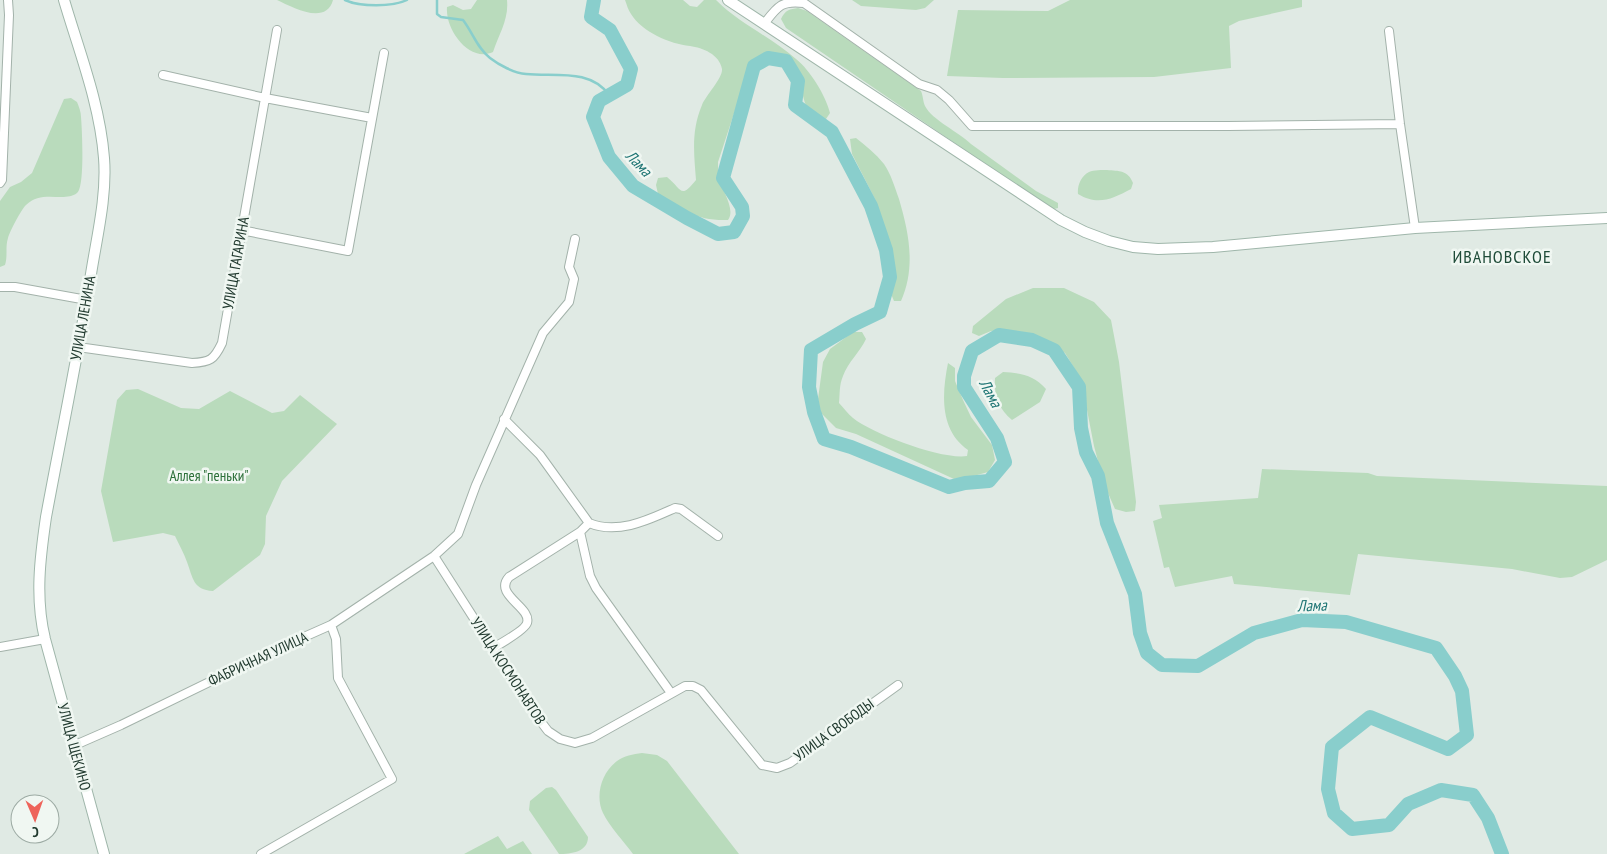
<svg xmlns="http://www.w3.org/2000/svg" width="1607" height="854" font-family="'PT Sans Narrow',sans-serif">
	<rect width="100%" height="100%" fill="#e0eae4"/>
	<!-- green -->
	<path fill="#b9dbbc" d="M277,0H333C326,26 292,7 277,0Z
		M477,0H507C509,19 499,34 493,52C469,63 445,29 447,7L453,5L463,10L471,9Z
		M625,0H683L690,6L697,7L704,0H716C740,24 771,37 796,59C810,70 826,96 830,113L826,119C801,119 804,90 798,74C796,68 786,57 779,56C776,55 771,56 768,56C757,57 753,62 748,71L718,162C718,167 718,173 719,178C722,191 736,209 728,220C696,221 683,210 658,194L656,185L658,178L667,177C682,189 680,200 696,180C694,153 691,131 702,105C706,95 723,78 722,69C719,54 703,48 690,46C670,44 642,32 631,14C628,10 627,5 625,0Z
		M852,0H934L925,8L916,10L861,6Z
		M1070,0H1302V7L1239,21L1229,26L1231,68L1154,77L1003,78L947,76L958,10L1048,11Z
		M798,8L807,11L921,91C923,95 923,102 925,106C932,120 959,132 971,144L1036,191L1058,203V208L1054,209L962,148L786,28L781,19C785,10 790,9 798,8Z
		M71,98L77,102C79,107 81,112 81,117C82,128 85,188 77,193C64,203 42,189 26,205C21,210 10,231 8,238C5,247 8,256 5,265L0,267V201L10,187L21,182L32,173L64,99Z
		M856,138C866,146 876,154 884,164C891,174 895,188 899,199C909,233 916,267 901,301H894L891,294L893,255L875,199L852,154L850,139Z
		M1107,170C1119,171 1128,170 1133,183L1131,189C1112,199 1098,206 1078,194C1077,186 1081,176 1089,172C1094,170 1102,170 1107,170Z
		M1033,288H1064L1094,302L1111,320L1119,362L1136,502L1135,511L1126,512L1115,509L1104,484L1094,446L1081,379L1065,353L1034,335L1007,330L991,331L979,336L972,333L973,326L1006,299Z
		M853,332H862L866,339C860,352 848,362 843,376C839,385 840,394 839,403C844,408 848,414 853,418C873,434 942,460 967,456L968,450C939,430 942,393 948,363L955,368V381L963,400L971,417L992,445L995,460L988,472L970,477L954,479L856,434L836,428L820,412L818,399L823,362L830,349Z
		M1003,372C1021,373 1034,375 1046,389L1040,402L1012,420C998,408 994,396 995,378Z
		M138,389L181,408L199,409L230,391L272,413L284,411L300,395L337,424L282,481L266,516L265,544L260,555L213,591C193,590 193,578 187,562C184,553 179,545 175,536L163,533L113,542L101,491L117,400L126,390Z
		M1262,469L1368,473L1377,476L1607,486V560L1572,577L1560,578L1512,569L1358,554L1350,595L1234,584L1232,576L1175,587L1169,567L1164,568L1153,521L1162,518L1159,505L1258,498Z
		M642,753L657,755L667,761L739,854H633C625,843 609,826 603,813C595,796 601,773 617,761C624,756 633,754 642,753Z
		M552,787L556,790L588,837C588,852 571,854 559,854L529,810L530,801L546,788Z
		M498,836L507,849L523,841L532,854H464Z"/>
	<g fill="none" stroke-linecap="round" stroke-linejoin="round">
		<!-- stream -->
		<path stroke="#89cecc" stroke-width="2.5" d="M345,0C360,7 393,7 407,0
			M437,0V14L441,17L463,20C473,33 477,48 490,58C499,65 514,73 526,74C554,77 590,68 609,95"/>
		<!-- river -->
		<path stroke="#89cecc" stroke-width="14" d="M594,0L591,17L610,30L631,69L627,85L599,101L593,117L609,157L633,186L687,218L718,234L734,232L743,216L742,207L723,178L754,66L768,58L786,61L798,81L795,105L832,132L871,206L886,250L890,277L880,312L855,324L811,350L809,387L814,412L824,439L851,447L949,487L965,483L989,481L1005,462L997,438L964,387V376L972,351L999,335L1032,340L1054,350L1079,387L1081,428L1086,452L1098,476L1107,523L1135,594L1140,633L1147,653L1162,665L1198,666L1254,633L1302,620L1346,622L1436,648L1455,676L1462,691L1467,735L1448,749L1370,717L1332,747L1328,789L1334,813L1352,829L1389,825L1408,804L1441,790L1473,795L1488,818L1502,854"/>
		<!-- street casing -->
		<g stroke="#a3b2aa" stroke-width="10">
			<path id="street" d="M764,24C777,7 781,0 804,3L919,84L937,90L949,100L972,126H1228L1400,124
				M1389,31L1400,124L1415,228
				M163,75L265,98L372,118
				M0,183L2,180L9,15L8,0
				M241,230L348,251L384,53
				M0,287H15L87,300
				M78,347L192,363C210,362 214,360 222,343L277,30
				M504,419L540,455L589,523C618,535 648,520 675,508L681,509L718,536
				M580,532L590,576L596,588L671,693
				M434,556L535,714L548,731L560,739L575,743L592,738L685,686H693L701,690L762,765L777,768L790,763L898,685
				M0,647L45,639
				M493,648C500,644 525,630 527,623C532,607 493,595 509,577L580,532L589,523
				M73,746L121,725L277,649L331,625L434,556L458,534L476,485L543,333L569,302L574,279L569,267L575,239
				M261,854L392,779L338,678L336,639L331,625"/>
		</g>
		<!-- secondary casing -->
		<g stroke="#9fb6aa" stroke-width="12">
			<path id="secondary" d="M64,0C79,51 100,104 104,158C107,196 97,236 91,274C78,355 61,436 46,517C40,558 35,598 45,639L104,854
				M728,0L1061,220L1085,232L1109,241L1133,247L1158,249L1213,247L1415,228L1607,218"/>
		</g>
		<!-- street -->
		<use href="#street" stroke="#fff" stroke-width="8"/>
		<!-- secondary -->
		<use href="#secondary" stroke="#fff" stroke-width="10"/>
	</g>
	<g text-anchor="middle" stroke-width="5" stroke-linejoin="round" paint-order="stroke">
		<!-- street labels -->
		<g font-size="15" fill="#213a2f" stroke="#f0f7f2">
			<text transform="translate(236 263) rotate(-80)" y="5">УЛИЦА ГАГАРИНА</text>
			<text transform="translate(83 318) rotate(-80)" y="5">УЛИЦА ЛЕНИНА</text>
			<text transform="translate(258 659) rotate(-25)" y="5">ФАБРИЧНАЯ УЛИЦА</text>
			<text transform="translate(508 671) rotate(57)" y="5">УЛИЦА КОСМОНАВТОВ</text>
			<text transform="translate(834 730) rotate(-36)" y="5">УЛИЦА СВОБОДЫ</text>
			<text transform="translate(74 747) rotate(75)" y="5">УЛИЦА ЩЕКИНО</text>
		</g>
		<!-- park labels -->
		<g font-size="15" fill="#2d703a" stroke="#f0f7f2">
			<text x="209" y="481">Аллея "пеньки"</text>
		</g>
		<!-- water labels -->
		<g font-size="16" font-style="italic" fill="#1d7473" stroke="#f0f7f2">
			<text transform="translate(639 163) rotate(46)" y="6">Лама</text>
			<text transform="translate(991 393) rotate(62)" y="6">Лама</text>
			<text transform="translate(1312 605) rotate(-2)" y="6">Лама</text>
		</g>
		<!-- quarter labels -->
		<g font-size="18" letter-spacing="1" fill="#1e4b38" stroke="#f0f7f2">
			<text x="1502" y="263">ИВАНОВСКОЕ</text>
		</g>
	</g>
	<!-- north arrow -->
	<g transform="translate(35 819) rotate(178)"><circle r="24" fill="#f0f7f2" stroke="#9daba4"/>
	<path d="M0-4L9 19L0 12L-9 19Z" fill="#ee645b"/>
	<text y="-8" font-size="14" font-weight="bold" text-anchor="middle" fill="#213a2f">С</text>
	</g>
</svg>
